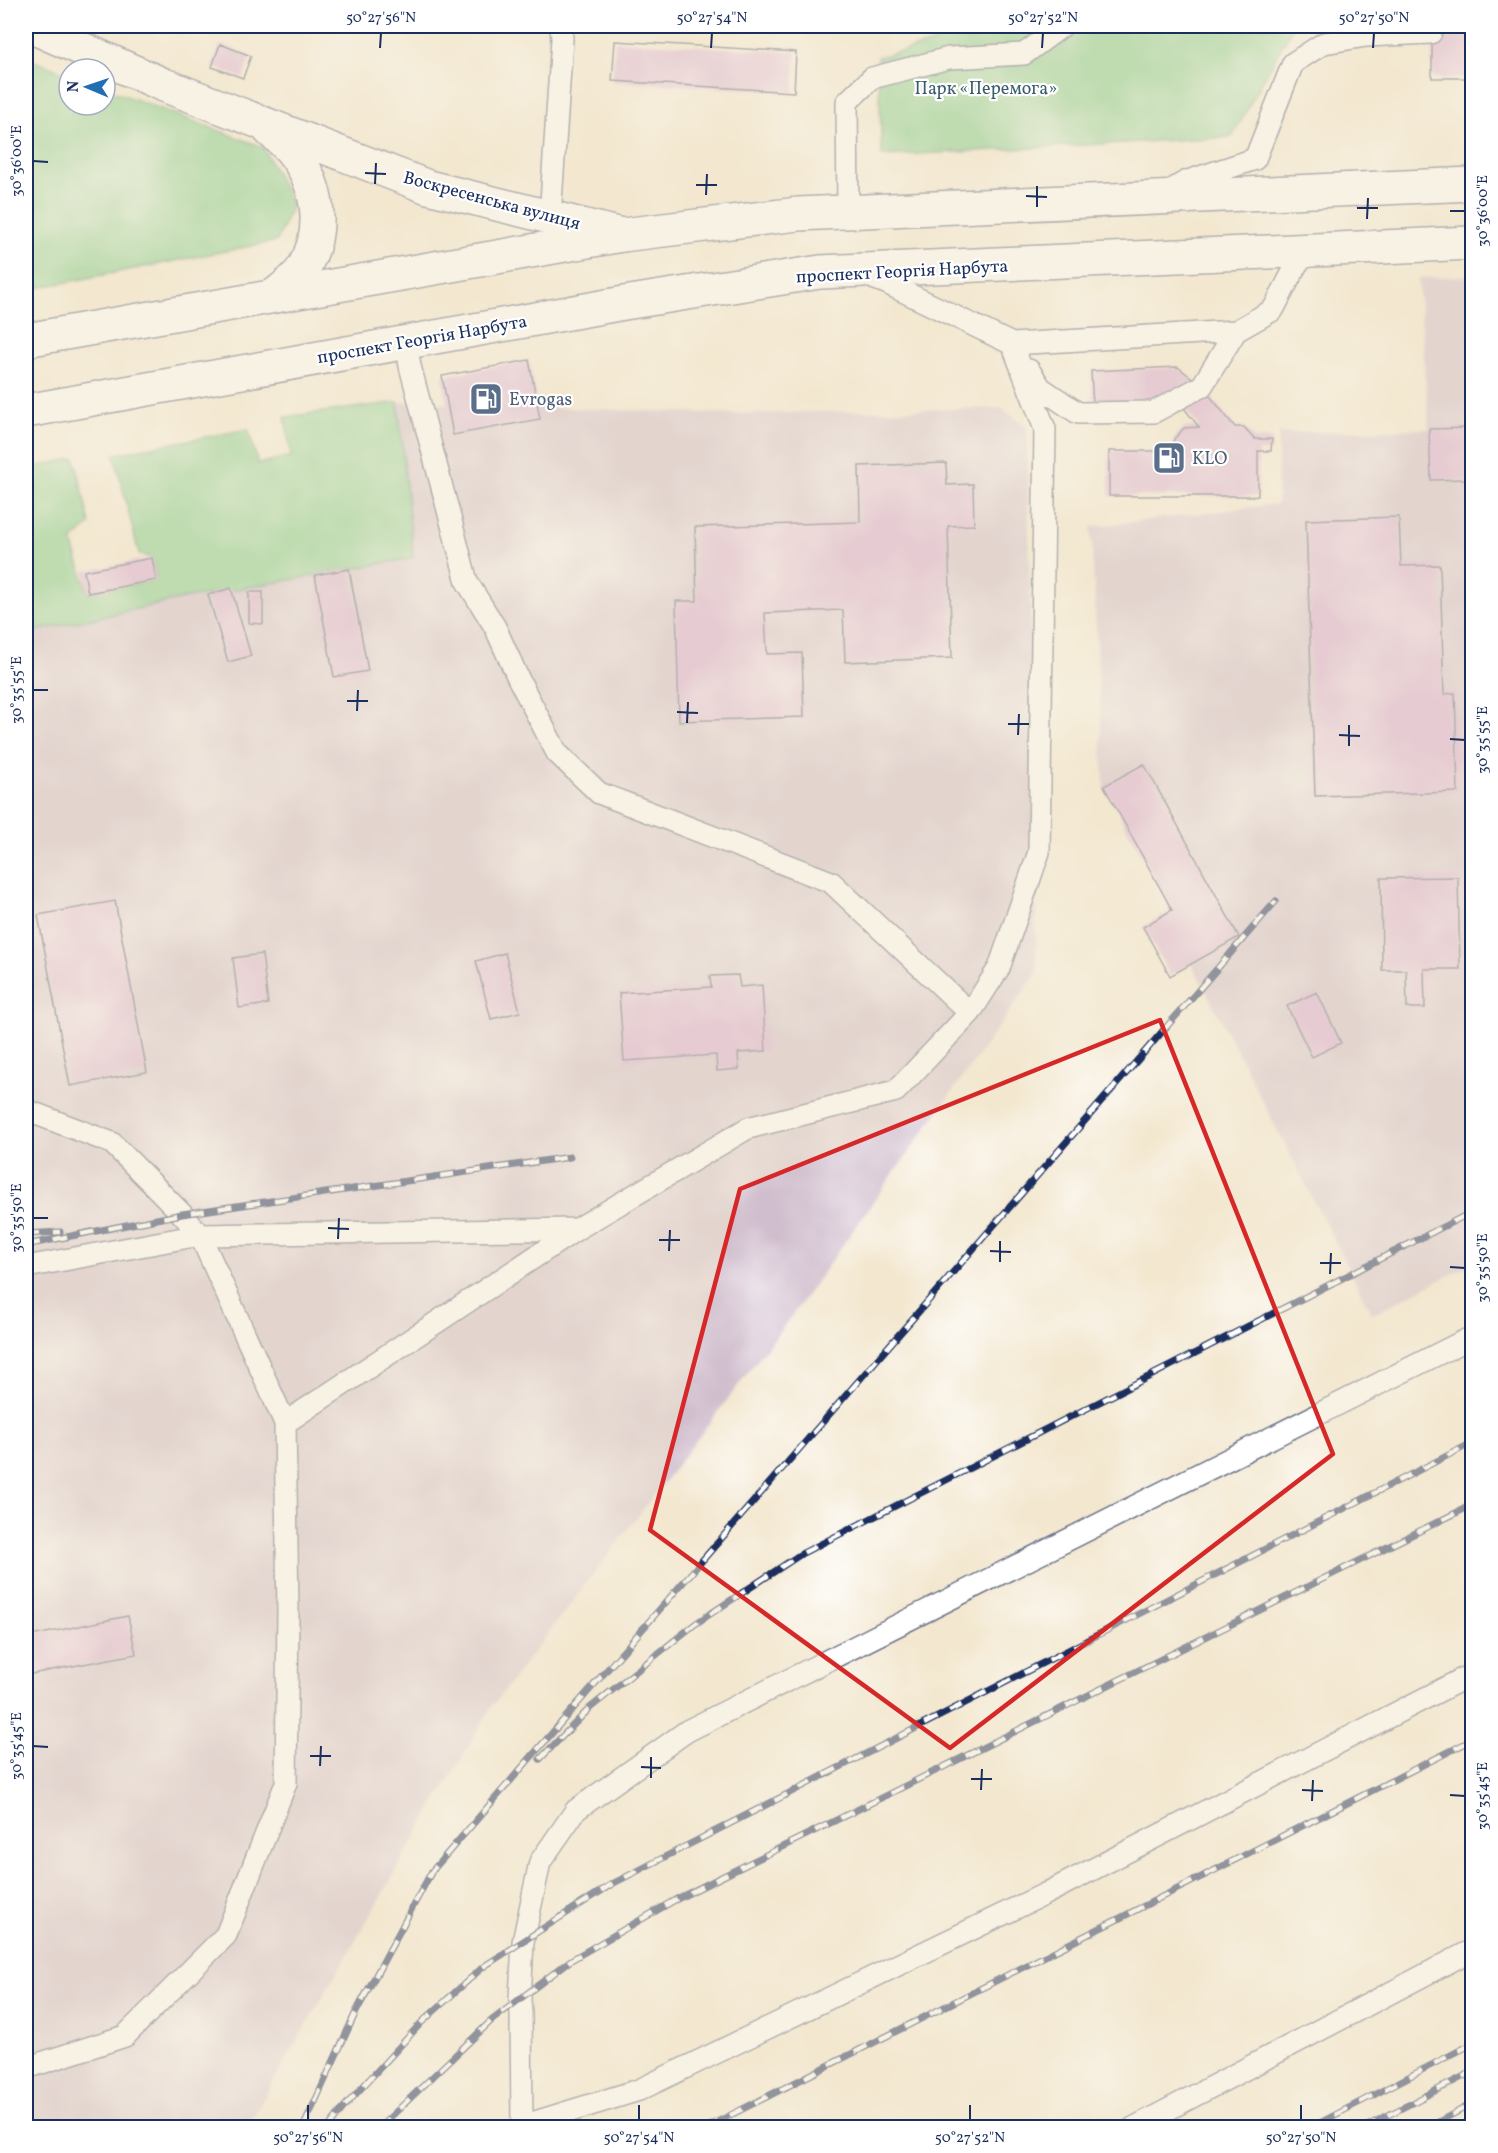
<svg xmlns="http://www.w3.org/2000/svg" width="1498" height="2153" font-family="Vollkorn,serif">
	<rect width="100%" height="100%" fill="#fff"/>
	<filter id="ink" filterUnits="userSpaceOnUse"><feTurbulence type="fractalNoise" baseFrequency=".0167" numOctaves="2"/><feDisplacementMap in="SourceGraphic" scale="12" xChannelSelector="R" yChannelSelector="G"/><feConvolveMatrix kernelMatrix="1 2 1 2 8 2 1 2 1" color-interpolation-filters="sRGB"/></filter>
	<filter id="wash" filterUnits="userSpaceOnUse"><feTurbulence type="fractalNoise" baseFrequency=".008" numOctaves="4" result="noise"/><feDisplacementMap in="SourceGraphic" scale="24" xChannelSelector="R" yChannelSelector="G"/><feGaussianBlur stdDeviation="1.35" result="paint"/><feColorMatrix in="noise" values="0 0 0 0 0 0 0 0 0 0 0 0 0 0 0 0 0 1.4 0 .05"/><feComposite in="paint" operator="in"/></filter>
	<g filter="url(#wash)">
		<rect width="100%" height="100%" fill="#f3e7cf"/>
		<!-- industrial -->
		<path fill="#d0bdcd" d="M1472,276V1264L1372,1314L1192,964L1170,976L1172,910L1104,786L1091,527L1277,504L1279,433L1429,429L1418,278Z
			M398,402L732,414L1002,408L1027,427L1037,973L796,1310L490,1709L247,2127H26V633L187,598L412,558Z"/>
		<!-- green -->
		<path fill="#81cd8b" stroke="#4e7e74" stroke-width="1.5" d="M973,26H1293L1232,137L882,156L878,57L930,44Z
			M26,58L69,74V105H105V88L263,147L292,205L277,241L26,290Z
			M398,402L413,558L187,598L26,633V469L75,458L90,524L72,541L88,593L156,580L152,558L139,554L114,454L248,429L258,464L291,456L285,417Z"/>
		<g id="blocks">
			<!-- building -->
			<path fill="#d8acd4" d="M1432,26H1472V78H1432Z
				M615,41L796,52L794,92L612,81Z
				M220,44L251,56L243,78L212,67Z
				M529,360L540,419L453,435L442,376Z
				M1178,367L1202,386L1235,427H1244L1255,439H1272L1271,451H1258V496H1109V451H1171L1174,439L1184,428L1199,427L1180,403L1093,408L1091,371Z
				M1472,428V464H1466V479L1431,480L1429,429Z
				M946,463L947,485L973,484L974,525L948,526L952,658L845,662L843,610L765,613L767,654L802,653L804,717L679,721L676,601H697L695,527L860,522L859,466Z
				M1399,517L1401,566L1440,565L1444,694L1455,693L1458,792L1315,796L1306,520Z
				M152,558L156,580L88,593L84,571Z
				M349,569L368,671L334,677L315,575Z
				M231,588L251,656L228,662L208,595Z
				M249,592H263V624L249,623Z
				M1144,764L1239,937L1170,976L1143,927L1172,910L1104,786Z
				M1458,877L1460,969H1424L1425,1008H1407L1406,970H1382L1381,878Z
				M115,901L147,1072L70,1086L38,915Z
				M505,953L520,1012L491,1019L476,961Z
				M262,954L268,1004L239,1008L233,958Z
				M738,975L740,987L762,985L766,1051L738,1053L739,1069L717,1071L716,1055L624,1061L619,993L711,987L710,976Z
				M1317,992L1341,1043L1312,1057L1287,1006Z
				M128,1616L136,1654L26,1675V1637Z"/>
		</g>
	</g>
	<g filter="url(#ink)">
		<use href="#blocks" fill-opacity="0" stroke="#676f86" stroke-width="1.5"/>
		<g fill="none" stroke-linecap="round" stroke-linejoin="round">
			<!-- service casing -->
			<g stroke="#676f86" stroke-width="24">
				<path id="service" d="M1168,192L1185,182L1255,159L1293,63L1324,43L1366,36L1431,33
					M848,211L847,102L872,78L949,58L1024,54L1062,26
					M550,217L562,39L561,26
					M865,275L886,283L1012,344L1236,331
					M406,342L410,366L467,582L495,627L519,680L557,753L599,793L831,882L970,1013
					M1029,370L1041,388L1078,413L1154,412L1202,386L1236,331L1273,310L1298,262L1316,250
					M26,1110L112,1143L182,1214L200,1235L285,1423L288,1610L286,1783L226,1935L125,2036L26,2068
					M26,1267L200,1235L577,1229
					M285,1423L577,1229L748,1128L896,1091L970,1013L999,968L1039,852L1045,429L1012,344
					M522,2126L639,2090L1045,1894L1472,1674
					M522,2128L521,2014L520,1999L523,1942L540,1862L576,1810L687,1731L1472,1337
					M1133,2128L1472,1950"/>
			</g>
			<!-- minor casing -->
			<g stroke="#676f86" stroke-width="36">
				<path id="minor" d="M30,26L164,85L428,187L622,235
					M269,129C276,136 286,143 292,151C319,184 326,230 304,267C298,278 284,287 274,296"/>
			</g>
			<!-- primary casing -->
			<g stroke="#676f86" stroke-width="36">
				<path id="primary" d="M26,340L622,235L798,214L1472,184
					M26,411L624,303L820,272L1472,243"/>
			</g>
			<!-- service -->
			<use href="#service" stroke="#fff" stroke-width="21"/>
			<!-- minor -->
			<use href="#minor" stroke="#fff" stroke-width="33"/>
			<!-- primary -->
			<use href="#primary" stroke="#fff" stroke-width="33"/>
			<!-- rail casing -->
			<g stroke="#1b2f5e" stroke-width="7">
				<path id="rail" d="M26,1234L60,1232
					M26,1245L182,1214L570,1157
					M540,1759L590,1708L695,1624L801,1554L1472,1212
					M303,2128L355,2014L432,1871L1276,901
					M328,2128L344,2107L422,2022L483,1967L612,1884L1472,1443
					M379,2128L491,2021L571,1960L675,1900L1472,1505
					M705,2128L1472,1740
					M1310,2128L1472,2044
					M1363,2128L1472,2072
					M1427,2128L1472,2104"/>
			</g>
			<!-- rail -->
			<use href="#rail" stroke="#fff" stroke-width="4.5" stroke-dasharray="14" stroke-linecap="butt"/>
		</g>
	</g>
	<!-- marked area -->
	<path d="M0 0H1498V2153H0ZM1160,1020L1333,1454L950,1748L650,1530L740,1189Z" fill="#f3e7cf" fill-opacity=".55" fill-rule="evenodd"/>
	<path fill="none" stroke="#d62828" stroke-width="4.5" stroke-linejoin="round" d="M1160,1020L1333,1454L950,1748L650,1530L740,1189Z"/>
	<!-- ticks -->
	<path fill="none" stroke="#1b2f5e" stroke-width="2" d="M380,48L381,33M711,48L712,33M1042,48L1043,33M1373,48L1374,33M33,161L48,162M365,173L386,174M375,184L376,163M696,185H717M706,195L707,174M1026,196L1047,197M1037,207V186M1357,208H1378M1450,211H1465M1367,219L1368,198M33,690H48M347,701H368M357,711L358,690M677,712L698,713M687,723L688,702M1008,724H1029M1018,735L1019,714M1339,735L1360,736M1450,739L1465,740M1349,746V725M33,1218H48M328,1228L349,1229M338,1239L339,1218M659,1240H680M669,1251L670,1230M990,1251L1011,1252M1000,1262V1241M1320,1263H1341M1450,1267L1465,1268M1330,1274L1331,1253M33,1746L48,1747M310,1756H331M320,1766L321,1746M641,1767L661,1768M651,1778V1757M971,1779H992M981,1790L982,1769M1302,1790L1323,1791M1450,1795L1465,1796M1312,1801L1313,1780M308,2120V2105M639,2120V2105M970,2120V2105M1301,2120V2105"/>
	<!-- icons -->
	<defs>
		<g id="fuel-square" transform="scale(1.725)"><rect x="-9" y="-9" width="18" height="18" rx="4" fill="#5c6f8a" stroke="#fff"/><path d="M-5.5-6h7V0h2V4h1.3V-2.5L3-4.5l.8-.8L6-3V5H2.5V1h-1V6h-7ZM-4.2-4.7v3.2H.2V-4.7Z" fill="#fff"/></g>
	</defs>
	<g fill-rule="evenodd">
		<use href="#fuel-square" x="486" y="399"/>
		<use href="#fuel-square" x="1169" y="458"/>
	</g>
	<g text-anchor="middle" stroke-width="4.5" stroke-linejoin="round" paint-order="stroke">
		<!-- park labels -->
		<g font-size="18" fill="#3a5e6c" stroke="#fff">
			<text x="986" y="94">Парк «Перемога»</text>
		</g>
		<!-- street labels -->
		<g font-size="18" fill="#1b2f5e" stroke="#fff">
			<text transform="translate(492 200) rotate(15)" y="6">Воскресенська вулиця</text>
			<text transform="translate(902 271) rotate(-3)" y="6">проспект Георгія Нарбута</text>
			<text transform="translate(422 339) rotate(-10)" y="6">проспект Георгія Нарбута</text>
		</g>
		<!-- service labels -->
		<g font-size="18" fill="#4e5e75" stroke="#fff" text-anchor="start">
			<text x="509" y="405">Evrogas</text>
			<text x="1192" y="464">KLO</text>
		</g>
	</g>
	<!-- margin -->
	<rect width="1498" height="2153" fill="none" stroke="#fff" stroke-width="66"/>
	<!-- north arrow -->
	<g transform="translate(87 87) rotate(272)"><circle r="28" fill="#ffffff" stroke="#a4acbf" stroke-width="1.5"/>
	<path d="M0-4.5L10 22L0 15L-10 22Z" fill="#1f6fb2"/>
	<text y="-9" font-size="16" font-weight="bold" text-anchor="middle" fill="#1b2f5e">N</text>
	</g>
	<rect x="33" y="33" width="1432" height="2087" fill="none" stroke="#1b2f5e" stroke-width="2"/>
	<g font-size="15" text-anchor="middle" fill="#1b2f5e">
		<text x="381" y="22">50°27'56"N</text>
		<text x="712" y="22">50°27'54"N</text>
		<text x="1043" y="22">50°27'52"N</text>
		<text x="1374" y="22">50°27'50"N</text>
		<text transform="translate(16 161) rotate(-90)" y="5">30°36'00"E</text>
		<text transform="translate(1482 211) rotate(-90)" y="5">30°36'00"E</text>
		<text transform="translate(16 690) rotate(-90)" y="5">30°35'55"E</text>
		<text transform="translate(1482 740) rotate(-90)" y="5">30°35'55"E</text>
		<text transform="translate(16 1218) rotate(-90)" y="5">30°35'50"E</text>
		<text transform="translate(1482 1268) rotate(-90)" y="5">30°35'50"E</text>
		<text transform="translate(16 1746) rotate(-90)" y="5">30°35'45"E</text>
		<text transform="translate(1482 1796) rotate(-90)" y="5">30°35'45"E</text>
		<text x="308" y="2142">50°27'56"N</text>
		<text x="639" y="2142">50°27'54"N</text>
		<text x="970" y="2142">50°27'52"N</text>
		<text x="1301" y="2142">50°27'50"N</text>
	</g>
</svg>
